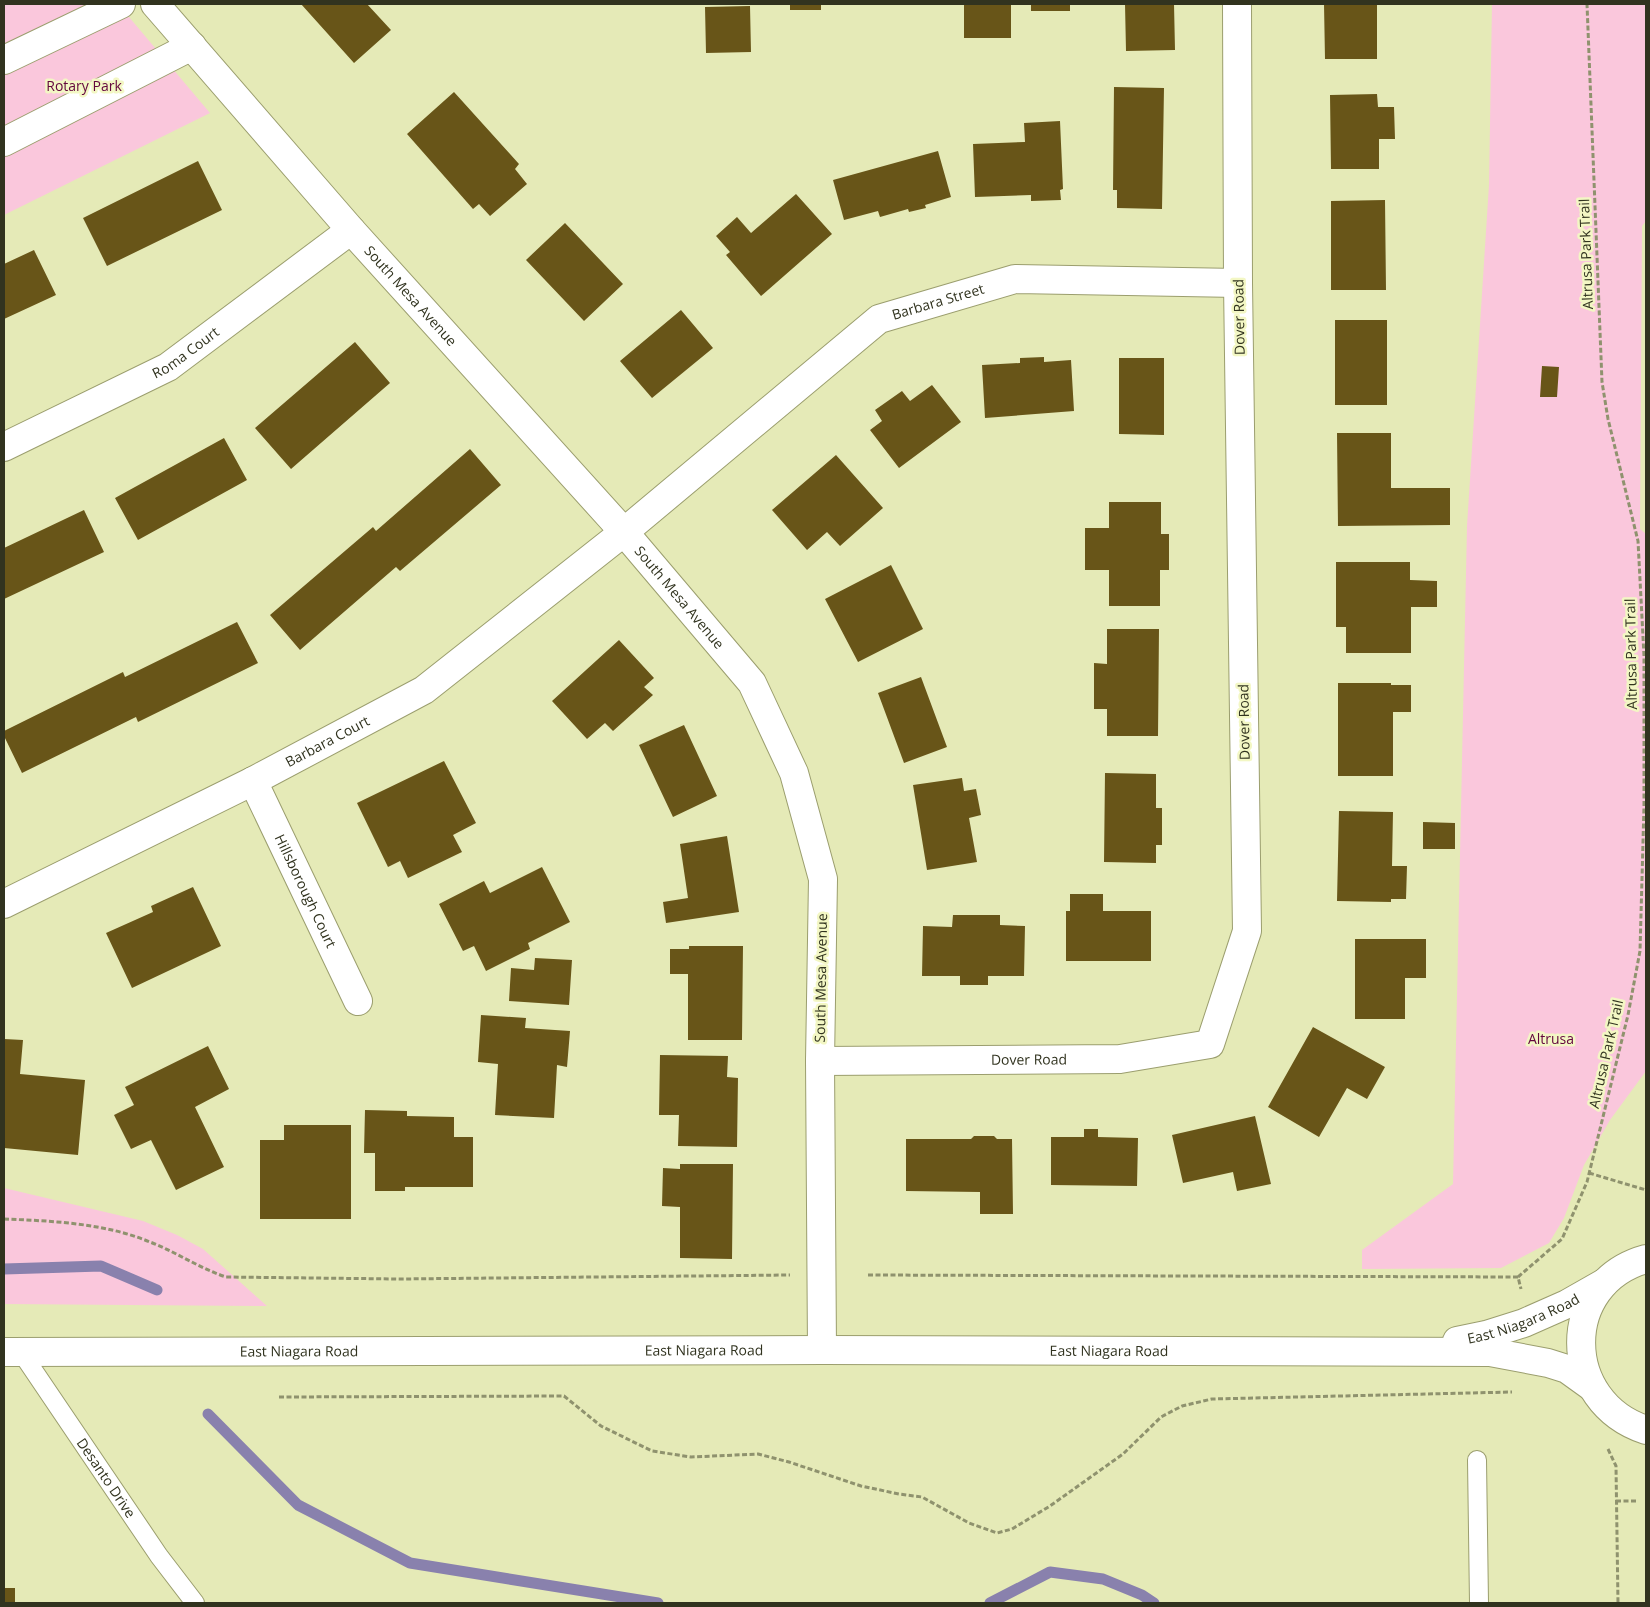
<svg xmlns="http://www.w3.org/2000/svg" width="1650" height="1607" font-family="'Open Sans',sans-serif">
	<rect width="100%" height="100%" fill="#e5eab7"/>
	<!-- green -->
	<path fill="#fac7dc" d="M4,4H118L210,113L4,215Z
		M1492,4H1646V221L1642,226L1640,529L1646,534V1071L1610,1120L1584,1165L1564,1218L1549,1243L1501,1268L1362,1269V1250L1453,1184L1467,526L1489,185Z
		M4,1188L143,1221L177,1235L203,1249L267,1306L4,1304Z"/>
	<g fill="none" stroke-linecap="round" stroke-linejoin="round">
		<!-- stream -->
		<path stroke="#8981ad" stroke-width="11" d="M4,1269L101,1266L157,1290
			M208,1414L298,1505L410,1563L658,1603
			M990,1603L1050,1572L1103,1579L1142,1595L1154,1603"/>
	</g>
	<!-- building -->
	<path fill="#685518" d="M301,4H367L391,30L354,63Z
		M790,4H821V10H790Z
		M1031,4H1070V11H1031Z
		M1125,4H1174L1175,50L1126,51Z
		M1324,4H1377V59H1325Z
		M964,5H1011V38H964Z
		M750,6L751,52L706,53L705,7Z
		M1114,87L1164,88L1162,209L1117,208V190H1113Z
		M454,92L519,164L515,169L527,184L490,216L479,204L473,209L407,134Z
		M1377,94L1378,107H1394L1395,139H1379V169H1331L1330,95Z
		M1060,121L1063,189L1060,190L1061,200L1031,201V195L975,197L973,144L1025,142L1024,123Z
		M938,151L951,197L925,205L926,208L909,212L908,209L880,217L878,211L844,220L833,180Z
		M198,161L222,210L107,266L83,218Z
		M796,194L832,234L761,296L726,255L730,252L716,236L737,217L751,233Z
		M1385,200L1386,290H1331V201Z
		M565,223L623,284L584,321L526,260Z
		M34,250L56,295L4,319V264Z
		M681,310L713,348L652,398L620,361Z
		M1335,320H1387V405H1335Z
		M355,342L390,383L291,469L255,428Z
		M1044,357V362L1071,360L1074,411L985,418L982,365L1020,363V358Z
		M1119,358H1164V435L1119,434Z
		M1542,366L1559,367L1557,397H1540Z
		M932,385L961,422L899,468L870,430L882,421L875,410L902,391L910,401Z
		M1337,433H1391V488H1450V525L1338,526Z
		M224,438L247,480L138,540L115,498Z
		M470,449L501,485L400,571L396,567L300,650L270,615L373,527L376,531Z
		M836,455L883,508L840,546L827,532L807,550L772,510Z
		M1109,502H1161V534H1169V570H1160V606H1109V570H1085V528H1109Z
		M84,510L104,552L4,599V548Z
		M1336,562H1410V580L1437,581V607H1411V653H1346V627H1336Z
		M891,565L923,629L858,662L825,599Z
		M237,622L258,663L138,722L136,717L22,773L4,736V731L123,672L125,677Z
		M1107,629H1159L1158,736H1107V709H1094V663L1107,664Z
		M619,640L654,678L644,687L653,695L613,731L605,723L587,739L552,701Z
		M921,677L947,747L904,763L878,693Z
		M1338,683H1391V685H1411V712H1393V776H1338Z
		M684,725L717,796L673,817L639,745Z
		M444,761L476,823L453,835L462,852L408,878L400,861L388,867L357,803Z
		M1105,773L1156,774V808H1162V845H1156V863L1104,862Z
		M962,778L964,791L976,789L981,815L969,818L977,862L927,870L913,785Z
		M1339,811L1393,812L1392,866H1407L1406,899H1391V902L1337,901Z
		M1423,822L1455,823V849H1423Z
		M727,836L739,912L666,923L663,902L688,898L680,844Z
		M542,867L570,922L528,943L530,949L486,971L474,946L463,951L439,904L484,881L490,893Z
		M193,887L221,946L132,988L106,933L153,912L151,906Z
		M1070,894H1103V911H1151V961H1066V911H1070Z
		M953,915H1000V925L1025,926L1024,976H988V985H960V976H922L923,926L952,927Z
		M1355,939H1426V978H1405V1019H1355Z
		M689,946H743L742,1040H688V974H670V949H689Z
		M535,958L572,960L569,1005L509,1001L511,968L534,970Z
		M481,1015L526,1018L525,1028L570,1031L567,1067L557,1065L554,1118L495,1115L498,1064L478,1062Z
		M1313,1027L1385,1067L1367,1099L1347,1088L1319,1137L1268,1107Z
		M4,1039L23,1040L20,1074L85,1080L78,1155L4,1148Z
		M208,1046L229,1089L195,1107L224,1167L176,1190L151,1140L131,1149L114,1115L134,1105L125,1087Z
		M660,1055L728,1056L727,1077L738,1078L737,1147L678,1146L679,1115H659Z
		M365,1110L407,1111V1116L454,1117V1137H473V1187H405V1191H375V1153H364Z
		M1255,1116L1271,1184L1237,1191L1233,1172L1183,1183L1172,1135Z
		M284,1125H351V1219H260V1140H284Z
		M1084,1129H1098V1137L1138,1138L1137,1186L1051,1185V1137H1084Z
		M974,1136H994L997,1139H1012L1013,1214H980V1192L906,1191V1139H971Z
		M680,1164H733L732,1259L680,1258V1207L662,1206L663,1168L680,1169Z
		M4,1588H15V1603H4Z"/>
	<g fill="none" stroke-linecap="round" stroke-linejoin="round">
		<!-- lane casing -->
		<g stroke="#9b9e6e" stroke-width="20">
			<g id="lane">
				<path id="s1" d="M21,1352L159,1556L195,1603"/>
				<path d="M1477,1460L1479,1603"/>
			</g>
		</g>
		<!-- street casing -->
		<g stroke="#9b9e6e" stroke-width="30">
			<g id="street">
				<path id="s2" d="M155,4L351,230L624,532L752,683L794,773L823,879L820,1061L822,1350"/>
				<path d="M4,60L121,4"/>
				<path d="M4,142L192,46"/>
				<path id="s3" d="M4,447L168,367L351,230"/>
				<path id="s4" d="M253,781L358,1001"/>
				<path id="s5" d="M4,904L253,781L424,690L624,532L879,319L1015,279L1238,283"/>
				<path id="s6" d="M820,1061L1120,1059L1210,1044L1247,931L1238,283L1237,4"/>
			</g>
		</g>
		<!-- secondary casing -->
		<g stroke="#9b9e6e" stroke-width="30">
			<g id="secondary">
				<path d="M1646,1259C1559,1283 1560,1402 1646,1430"/>
				<path id="s7" d="M1457,1341L1486,1335L1524,1323L1567,1304L1604,1283"/>
				<path id="s8" d="M4,1352L822,1350L1490,1352L1548,1363L1567,1369L1592,1387"/>
			</g>
		</g>
		<!-- path -->
		<path stroke="#8f926e" stroke-width="3" stroke-dasharray="5 2.5" stroke-linecap="butt" d="M1589,1173L1646,1190
			M4,1219C53,1221 104,1223 150,1242C176,1252 199,1268 226,1277L399,1279L790,1275
			M868,1275L1518,1277L1521,1289
			M1518,1277L1562,1239L1587,1182L1628,1015L1640,951L1644,806V656L1638,541L1608,419L1602,382L1587,4
			M279,1397L564,1396L601,1426L652,1451L691,1457L758,1454L789,1462L861,1486L899,1494L922,1497L969,1523L997,1533L1012,1529L1050,1506L1123,1454L1161,1417L1182,1406L1212,1399L1512,1392
			M1608,1449L1616,1466L1618,1603
			M1616,1501H1636"/>
		<!-- lane -->
		<use href="#lane" stroke="#fff" stroke-width="18"/>
		<!-- street -->
		<use href="#street" stroke="#fff" stroke-width="28"/>
		<!-- secondary -->
		<use href="#secondary" stroke="#fff" stroke-width="28"/>
	</g>
	<g text-anchor="middle" stroke-width="5" stroke-linejoin="round" paint-order="stroke">
		<!-- park labels -->
		<g font-size="14" fill="#63063d" stroke="#f3f7c4">
			<text x="84" y="91">Rotary Park</text>
			<text x="1551" y="1044">Altrusa</text>
		</g>
		<!-- street labels -->
		<g font-size="14" fill="#31331f" stroke="#f3f7c4">
			<text transform="translate(1586 254) rotate(-92)" y="5">Altrusa Park Trail</text>
			<text dy="5" stroke="none"><textPath href="#s2" startOffset="388">South Mesa Avenue</textPath></text>
			<text dy="5" stroke="none"><textPath href="#s5" startOffset="1120">Barbara Street</textPath></text>
			<text transform="translate(1239 317) rotate(-91)" y="5">Dover Road</text>
			<text dy="5" stroke="none"><textPath href="#s3" startOffset="205">Roma Court</textPath></text>
			<text dy="5" stroke="none"><textPath href="#s2" startOffset="792">South Mesa Avenue</textPath></text>
			<text transform="translate(1631 654) rotate(-91)" y="5">Altrusa Park Trail</text>
			<text transform="translate(1244 722) rotate(-91)" y="5">Dover Road</text>
			<text dy="5" stroke="none"><textPath href="#s5" startOffset="362">Barbara Court</textPath></text>
			<text dy="5" stroke="none"><textPath href="#s4" startOffset="122">Hillsborough Court</textPath></text>
			<text transform="translate(821 978) rotate(-89)" y="5">South Mesa Avenue</text>
			<text transform="translate(1606 1054) rotate(-77)" y="5">Altrusa Park Trail</text>
			<text dy="5" stroke="none"><textPath href="#s6" startOffset="209">Dover Road</textPath></text>
			<text dy="5" stroke="none"><textPath href="#s7" startOffset="70">East Niagara Road</textPath></text>
			<text dy="5" stroke="none"><textPath href="#s8" startOffset="295">East Niagara Road</textPath></text>
			<text dy="5" stroke="none"><textPath href="#s8" startOffset="700">East Niagara Road</textPath></text>
			<text dy="5" stroke="none"><textPath href="#s8" startOffset="1105">East Niagara Road</textPath></text>
			<text dy="5" stroke="none"><textPath href="#s1" startOffset="152">Desanto Drive</textPath></text>
		</g>
	</g>
	<!-- border -->
	<rect width="1650" height="1607" fill="none" stroke="#31331f" stroke-width="10"/>
</svg>
